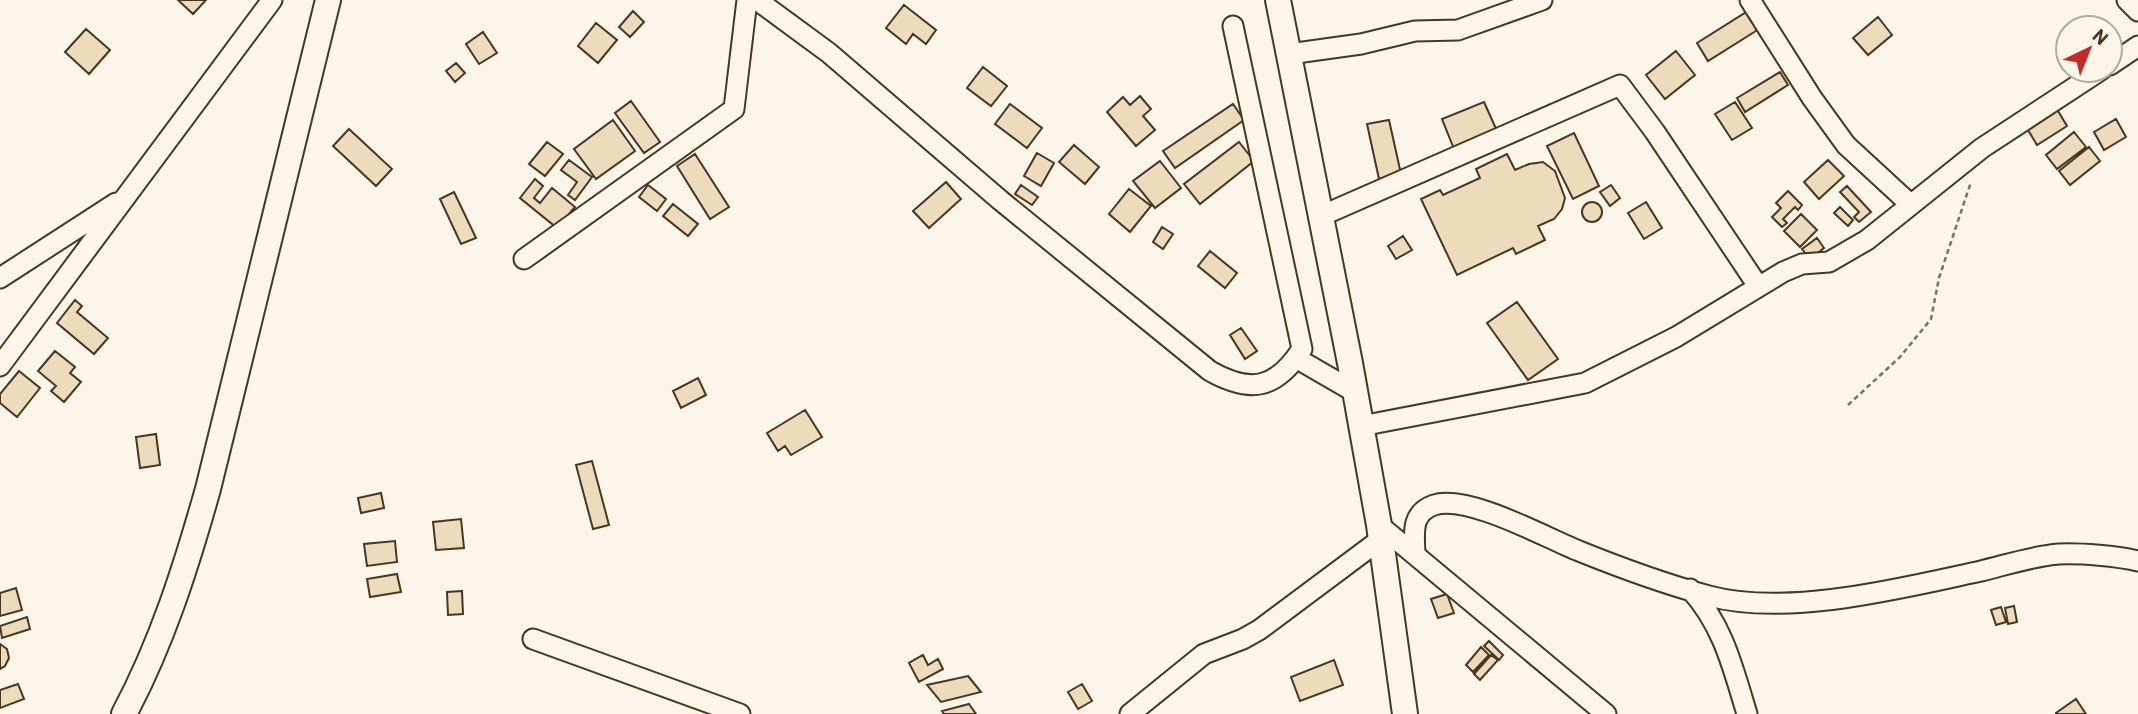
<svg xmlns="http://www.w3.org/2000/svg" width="2138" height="714" font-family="Barlow,sans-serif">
	<rect width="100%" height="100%" fill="#fbf6e9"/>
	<!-- building -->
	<path fill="#ecdcbc" stroke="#4a3520" stroke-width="2" d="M178,0H206L193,14Z
		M904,5L936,30L926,44L913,34L906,44L886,28Z
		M633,11L644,22L630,37L619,27Z
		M1748,11L1759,29L1708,61L1697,43Z
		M1878,17L1892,35L1868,55L1853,38Z
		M596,23L617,40L598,63L578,46Z
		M86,29L110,50L89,74L65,52Z
		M483,32L497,53L479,64L466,44Z
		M1676,51L1695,75L1665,99L1646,75Z
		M456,63L465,73L455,82L446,71Z
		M983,67L1007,86L991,106L967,88Z
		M1780,72L1788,85L1745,112L1737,98Z
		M1140,96L1151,109L1143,116L1155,130L1136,146L1107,112L1123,97L1130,105Z
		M631,101L660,142L644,153L615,113Z
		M1484,102L1497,131L1454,149L1442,119Z
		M1735,102L1752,128L1732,140L1715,114Z
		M1010,104L1042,128L1027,148L995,124Z
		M1233,104L1244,120L1175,168L1163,151Z
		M2055,106L2067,126L2037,145L2025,125Z
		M2116,119L2126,137L2104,150L2094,132Z
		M613,120L635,151L596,179L574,149Z
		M1389,120L1401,174L1379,179L1367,124Z
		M349,129L392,169L376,186L333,146Z
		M2074,132L2086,147L2057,169L2046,155Z
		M1574,133L1599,186L1573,199L1547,146Z
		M547,142L563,154L545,176L529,164Z
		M1239,142L1254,161L1200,204L1184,184Z
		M1074,145L1099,167L1085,184L1059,162Z
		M2089,147L2100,161L2070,185L2059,171Z
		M1037,153L1054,163L1041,186L1024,176Z
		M695,154L729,207L710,219L677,166Z
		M1507,154L1515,170L1529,164L1543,162L1555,171L1565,198L1562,209L1554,219L1538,226L1545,240L1516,254L1513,248L1457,275L1421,199L1440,190L1443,195L1480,178L1476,169Z
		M569,160L592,177L575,200L568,195L577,182L561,170Z
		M1828,160L1844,176L1819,199L1804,182Z
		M1160,161L1181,188L1155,208L1133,181Z
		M535,179L543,186L534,198L540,203L552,188L575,207L557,228L520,198Z
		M946,182L961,199L929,228L913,211Z
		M648,185L666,199L657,211L639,197Z
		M1021,185L1038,197L1032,205L1015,194Z
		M1611,185L1620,198L1610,206L1600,192Z
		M1847,186L1871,212L1859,222L1854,217L1859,212L1840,192Z
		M1129,189L1151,206L1130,232L1109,214Z
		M1788,191L1802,205L1798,210L1795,207L1783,219L1787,223L1782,227L1772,217L1781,208L1776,203Z
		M454,192L476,238L461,244L440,199Z
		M1582 212a10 10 0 1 1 20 0a10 10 0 1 1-20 0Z
		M1646,202L1662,228L1644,239L1628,213Z
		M673,204L698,224L688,236L663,216Z
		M1840,207L1853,220L1848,226L1834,213Z
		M1801,214L1817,230L1800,247L1784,231Z
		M1162,227L1173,234L1163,249L1153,242Z
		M1403,236L1412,250L1396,259L1388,246Z
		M1817,238L1824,248L1810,259L1802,249Z
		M1210,251L1237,273L1225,288L1198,266Z
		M75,300L82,306L77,312L108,338L94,354L57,323Z
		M1517,302L1558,359L1528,380L1487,323Z
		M1241,328L1257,351L1245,359L1230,335Z
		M55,351L75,367L70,373L81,382L64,402L51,391L56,386L38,371Z
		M19,371L40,388L17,417L0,403V394Z
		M698,378L706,395L681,408L673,391Z
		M805,410L822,437L791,455L785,446L778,451L767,433Z
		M156,434L160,465L140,468L136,437Z
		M592,461L609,525L593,529L576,465Z
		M381,493L384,508L361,513L358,498Z
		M461,519L464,548L436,550L433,522Z
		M395,541L397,562L367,566L364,544Z
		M397,574L401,592L370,597L367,579Z
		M16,588L22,610L0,616V593Z
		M462,591L463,614L448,615L447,592Z
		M1447,594L1454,613L1438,618L1431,599Z
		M2014,606L2017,622L2008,624L2005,608Z
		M2001,607L2006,622L1996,625L1991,610Z
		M27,617L30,629L2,638L0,626Z
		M1489,641L1503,655L1499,660L1484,646Z
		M0,644L7,649L9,658L5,666L0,669Z
		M1481,647L1489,655L1473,672L1466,665Z
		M923,655L928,665L938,659L943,669L919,682L909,663Z
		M1491,655L1498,660L1480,680L1474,674Z
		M1334,660L1343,685L1300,701L1291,677Z
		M968,676L981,692L941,702L927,685Z
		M18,684L24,699L0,708V690Z
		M1082,684L1092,701L1078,709L1068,692Z
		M2076,699L2086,714H2056V713Z
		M969,704L976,714H944L942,711Z"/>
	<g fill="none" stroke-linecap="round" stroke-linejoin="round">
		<!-- minor casing -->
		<g stroke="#4a3520" stroke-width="23">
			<path id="minor" d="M757,0L829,53L1000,200L1210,371C1251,394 1276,389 1302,349L1233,26
				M1750,0L1812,98L1846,145L1910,204
				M2127,0L2138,11
				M1289,54L1361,44L1415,31L1458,30L1542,0
				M2110,65L2138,46
				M1321,216L1620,85L1655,132L1758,286
				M524,259L734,109L747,0
				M0,278L116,203
				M1296,358L1353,391
				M0,366L272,0
				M1361,426L1585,383L1676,337L1783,272L1802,264L1829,262L1867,240L1982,148L2101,70
				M1379,525L1606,714
				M1415,553C1414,533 1411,513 1434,505C1468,494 1546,538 1579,551C1621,568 1665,584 1709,596C1788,617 1902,588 1981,571C2006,565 2033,556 2059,554C2081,553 2117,556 2138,561
				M1690,589C1723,625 1733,668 1747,714
				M533,639L740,714
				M1130,714L1204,654L1243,639L1259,630L1381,539"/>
		</g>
		<!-- major casing -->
		<g stroke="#4a3520" stroke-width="28">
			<path id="major" d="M1278,0L1350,363L1379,525L1405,714
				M124,714C162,643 186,567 208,489L328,0"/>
		</g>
		<!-- path -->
		<path stroke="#7f6f5c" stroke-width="2.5" stroke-dasharray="5 3.5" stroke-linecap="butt" d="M1848,405L1900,357L1931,319L1939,278L1971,182"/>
		<!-- minor -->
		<use href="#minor" stroke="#fbf6e9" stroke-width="19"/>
		<!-- major -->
		<use href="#major" stroke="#fbf6e9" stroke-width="24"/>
	</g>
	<!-- north arrow -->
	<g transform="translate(2089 49) rotate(43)"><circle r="33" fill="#fbf6e9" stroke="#b4a999" stroke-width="2"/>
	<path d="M0-5L12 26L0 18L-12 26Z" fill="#c62828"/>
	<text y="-10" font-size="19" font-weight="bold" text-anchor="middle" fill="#4a3520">N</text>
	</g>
</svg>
